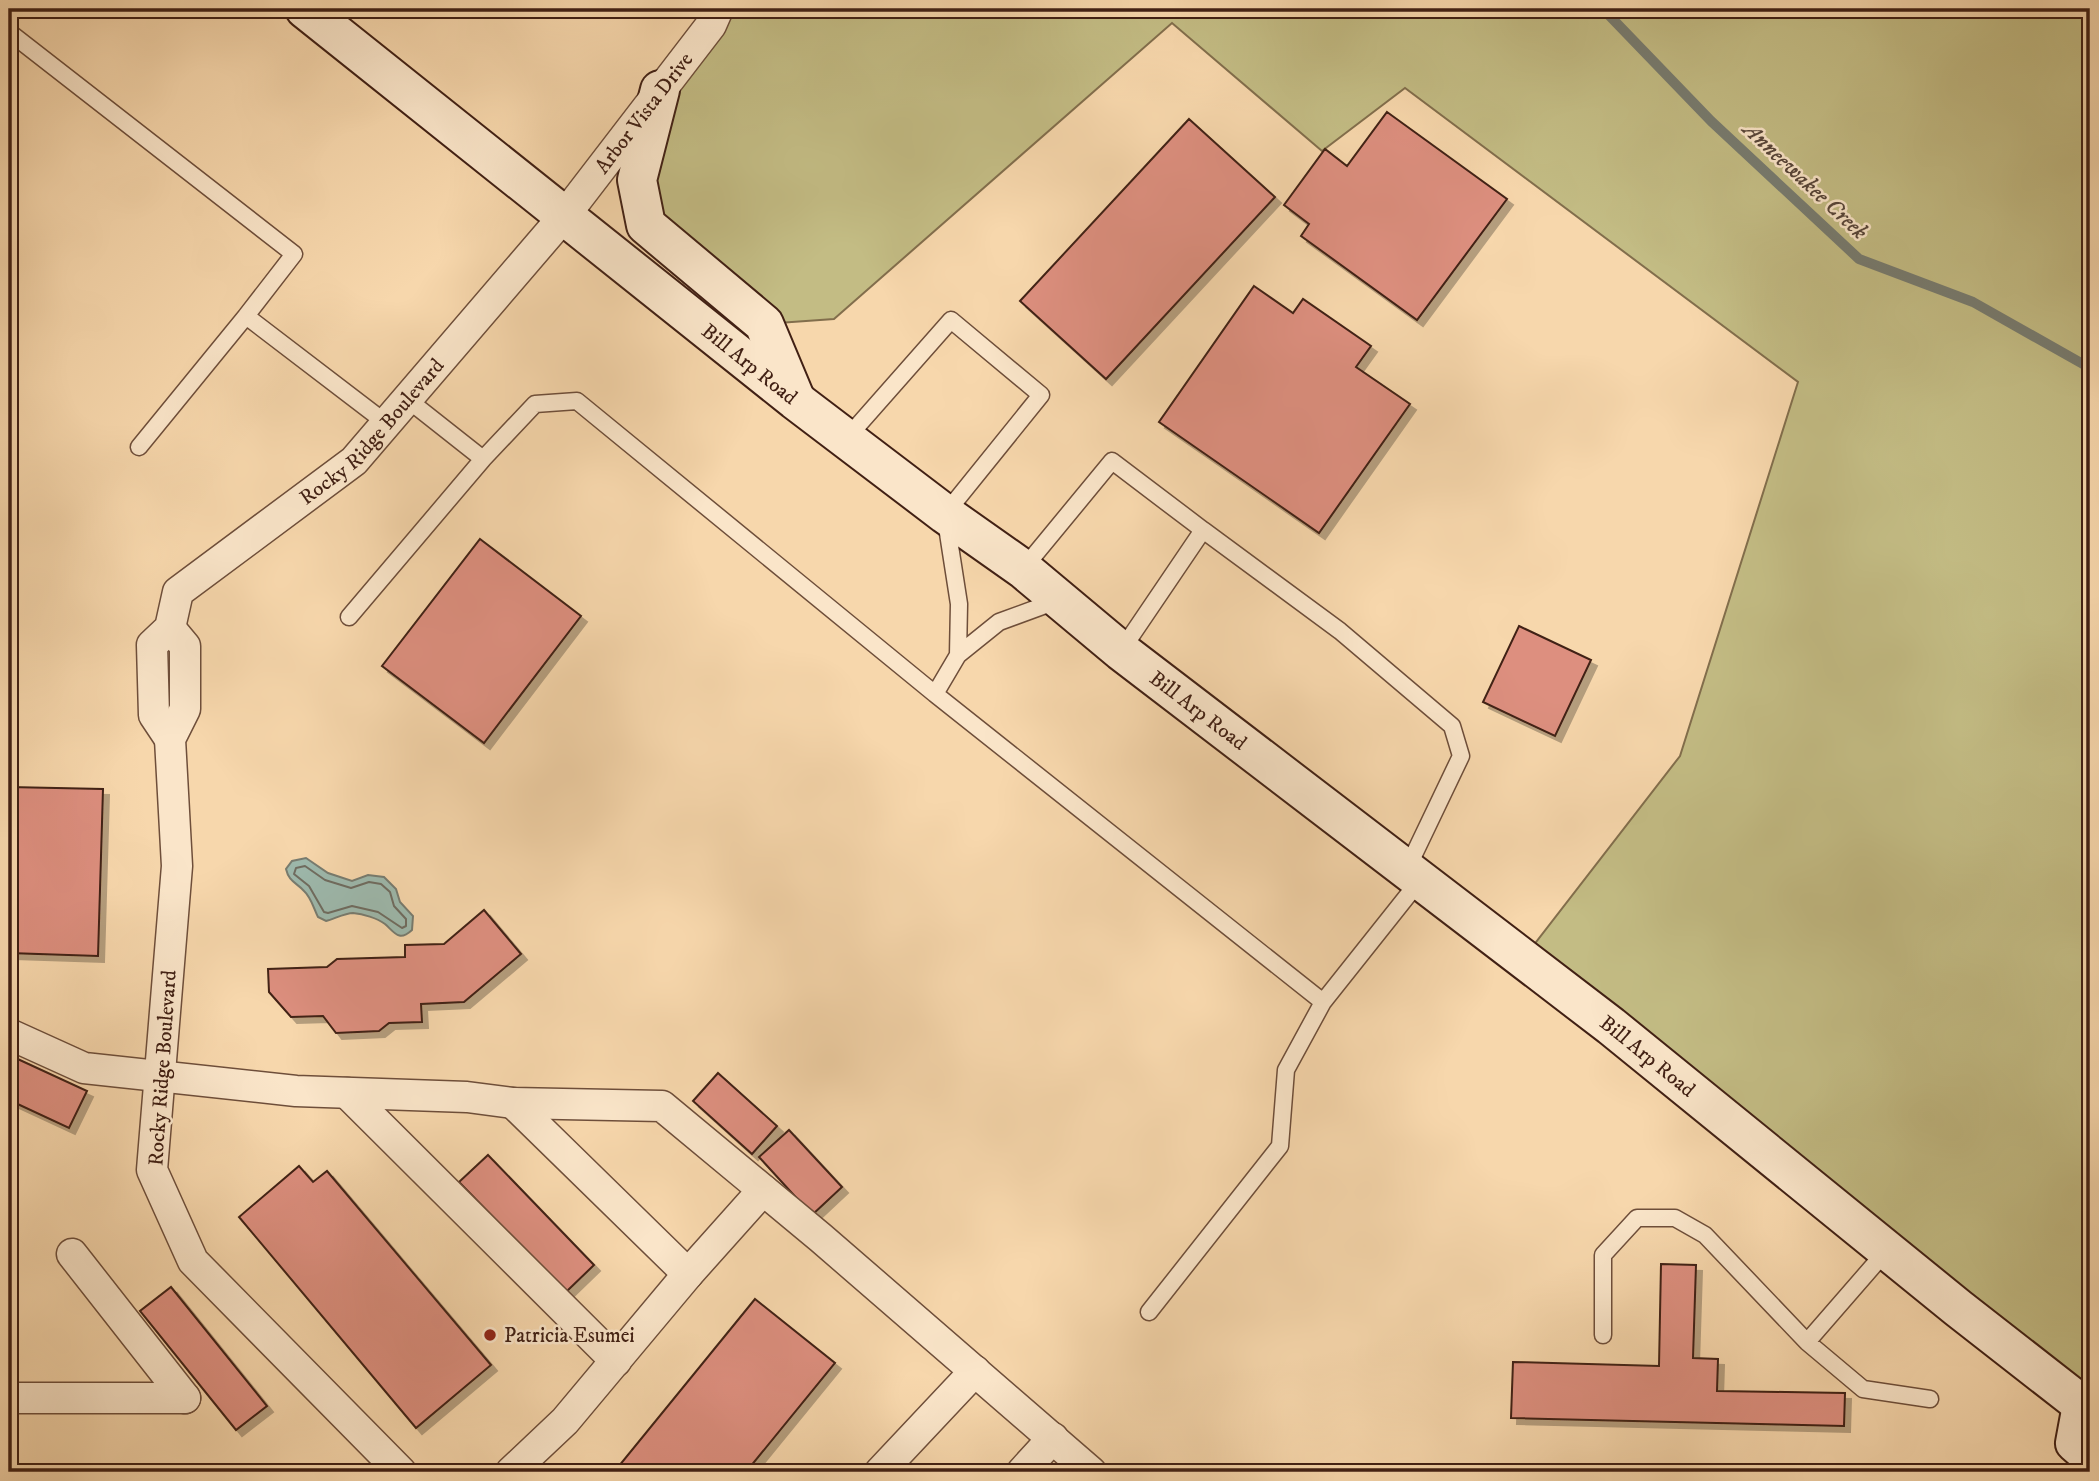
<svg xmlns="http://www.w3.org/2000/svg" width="2099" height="1481" font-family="'IM FELL DW Pica',serif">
	<defs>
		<filter id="shadow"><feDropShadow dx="6" dy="6" stdDeviation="0" flood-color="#0004"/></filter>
	</defs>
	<rect width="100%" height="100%" fill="#f7d7ac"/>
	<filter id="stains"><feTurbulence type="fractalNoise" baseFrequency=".00286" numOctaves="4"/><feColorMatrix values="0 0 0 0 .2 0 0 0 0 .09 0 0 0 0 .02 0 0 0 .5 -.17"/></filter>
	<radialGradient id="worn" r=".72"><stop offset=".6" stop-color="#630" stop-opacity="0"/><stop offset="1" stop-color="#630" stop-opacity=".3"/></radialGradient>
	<!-- green -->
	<path fill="#c3bc84" stroke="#826e4c" stroke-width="2" d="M718,9H2090V1411L1523,959L1680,756L1798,382L1405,88L1322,151L1172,23L834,319L764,324L646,225L660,90Z"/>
	<!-- water -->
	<path fill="#9db9ad" stroke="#787c70" stroke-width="2" d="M306,858L328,873L352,881L368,875L384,877L396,889L400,902L413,916L412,930C399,942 395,933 385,924C377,918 363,914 353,913C345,913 334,919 326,921L318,917C314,909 311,897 304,891C296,882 289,882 286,869L292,861Z"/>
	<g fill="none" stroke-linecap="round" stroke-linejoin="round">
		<!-- shore -->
		<path stroke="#6f6c60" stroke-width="2" d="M305,866L325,880L351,888L369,882L381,884L390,892L394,906L406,919V926L402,928L378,912L352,906L328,913L324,912L309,886L294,874L296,868Z"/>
		<!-- stream -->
		<path stroke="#787c70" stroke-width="10" d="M1603,9L1711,121L1859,259L1973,302L2090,368"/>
	</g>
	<!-- building -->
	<path fill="#dd8f7f" stroke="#412014" stroke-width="2" filter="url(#shadow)" d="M1387,112L1507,199L1417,320L1301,236L1309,224L1284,205L1325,149L1347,166Z
		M1189,119L1275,197L1106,379L1020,301Z
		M1254,286L1293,313L1303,299L1371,346L1356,367L1410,404L1319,533L1159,422Z
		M480,539L581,616L484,743L382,666Z
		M1519,626L1591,660L1555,736L1483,702Z
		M9,787L103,789L98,956L9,953Z
		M484,910L521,954L464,1002L421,1004L422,1022L389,1023L379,1031L336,1033L323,1016L291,1017L269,992L268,969L327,967L337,959L405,957V945L444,944Z
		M9,1055L87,1091L69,1128L9,1100Z
		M718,1073L777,1126L752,1154L693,1101Z
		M789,1130L842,1187L812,1215L759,1157Z
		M488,1155L594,1265L566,1292L459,1182Z
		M299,1166L313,1182L327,1171L491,1365L416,1428L239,1217Z
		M1661,1264L1696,1265L1693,1358L1718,1359L1717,1391L1845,1393L1844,1426L1511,1418L1513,1362L1659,1366Z
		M171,1287L267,1406L236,1430L140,1311Z
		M755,1299L835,1363L746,1472H614Z"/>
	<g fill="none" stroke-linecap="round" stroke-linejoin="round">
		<!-- lane casing -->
		<g stroke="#6e4e3a" stroke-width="19">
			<path id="lane" d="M9,32L294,254L246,316
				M407,399L483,459L535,404L577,401L935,694L958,655L999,622L1059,600
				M846,439L951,320L1041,395L945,514L959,604L958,655
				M139,447L246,316L386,423
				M1203,530L1340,631L1452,726L1461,756L1407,869
				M1023,569L1112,461L1203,530L1121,651
				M349,617L483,459
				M935,694L1323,1002L1286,1070L1280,1146L1149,1312
				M1323,1002L1420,880
				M1887,1250L1807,1342L1863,1389L1930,1399
				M1603,1335V1255L1637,1218H1675L1705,1235L1807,1342"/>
		</g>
		<!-- street casing -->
		<g stroke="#6e4e3a" stroke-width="33">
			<g id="street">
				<path d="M170,628L185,646V709L170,739L177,866L152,1170L193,1261L401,1472"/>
				<path id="s1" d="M170,739L154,715L152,645L170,628L178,592L354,461L565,215L711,25L718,9"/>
				<path d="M9,1034L84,1068L296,1091L467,1097L513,1103L662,1106L821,1238L1091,1472"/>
				<path d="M347,1093L616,1361"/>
				<path d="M513,1103L688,1274"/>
				<path d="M72,1254L185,1398"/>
				<path d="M9,1398H185"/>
				<path d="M511,1472L565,1421L688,1274L763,1190"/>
				<path d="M880,1472L975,1371"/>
				<path d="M1022,1472L1053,1438"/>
			</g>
		</g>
		<!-- secondary casing -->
		<g stroke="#412014" stroke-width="42">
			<g id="secondary">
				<path id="s2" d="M305,9L795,400L945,514L1023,569L1121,651L1611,1026L1958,1308L2090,1411"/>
				<path d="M660,90L637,180L646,225L764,324L795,398"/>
				<path d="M2082,1405L2075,1443L2090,1456"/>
			</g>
		</g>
		<!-- lane -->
		<use href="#lane" stroke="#fae5c9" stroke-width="16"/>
		<!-- street -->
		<use href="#street" stroke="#fae5c9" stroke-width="30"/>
		<!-- secondary -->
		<use href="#secondary" stroke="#fae5c9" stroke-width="38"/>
	</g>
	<!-- markers -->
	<circle fill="#8f2418" stroke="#fae5c9" stroke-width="2.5" cx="490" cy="1335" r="7"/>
	<g text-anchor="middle" stroke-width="5" stroke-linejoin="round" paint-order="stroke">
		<!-- street labels -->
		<g font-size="21" fill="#412014" stroke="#fae5c9">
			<text dy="7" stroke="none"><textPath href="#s1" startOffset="833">Arbor Vista Drive</textPath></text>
			<text dy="7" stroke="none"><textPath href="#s2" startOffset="569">Bill Arp Road</textPath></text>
			<text dy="7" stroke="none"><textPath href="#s1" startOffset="413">Rocky Ridge Boulevard</textPath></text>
			<text dy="7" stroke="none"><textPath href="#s2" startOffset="1136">Bill Arp Road</textPath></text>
			<text dy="7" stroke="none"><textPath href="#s2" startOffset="1703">Bill Arp Road</textPath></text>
			<text transform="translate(162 1068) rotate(-86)" y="7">Rocky Ridge Boulevard</text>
		</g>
		<!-- poi labels -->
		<g font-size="21" fill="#412014" stroke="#fae5c9" text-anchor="start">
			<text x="504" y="1342">Patricia Esumei</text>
		</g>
		<!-- water labels -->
		<g font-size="23" font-style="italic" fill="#58463a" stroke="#fae5c9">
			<text transform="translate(1806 180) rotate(43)" y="8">Anneewakee Creek</text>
		</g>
	</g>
	<!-- margin -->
	<rect width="2099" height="1481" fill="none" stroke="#f7d7ac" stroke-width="35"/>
	<rect x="10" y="10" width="2078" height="1460" fill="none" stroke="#412014" stroke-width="3.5"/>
	<rect x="18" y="18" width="2064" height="1446" fill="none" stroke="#412014" stroke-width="2"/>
	<rect width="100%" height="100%" filter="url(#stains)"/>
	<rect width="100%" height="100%" fill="url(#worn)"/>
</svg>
